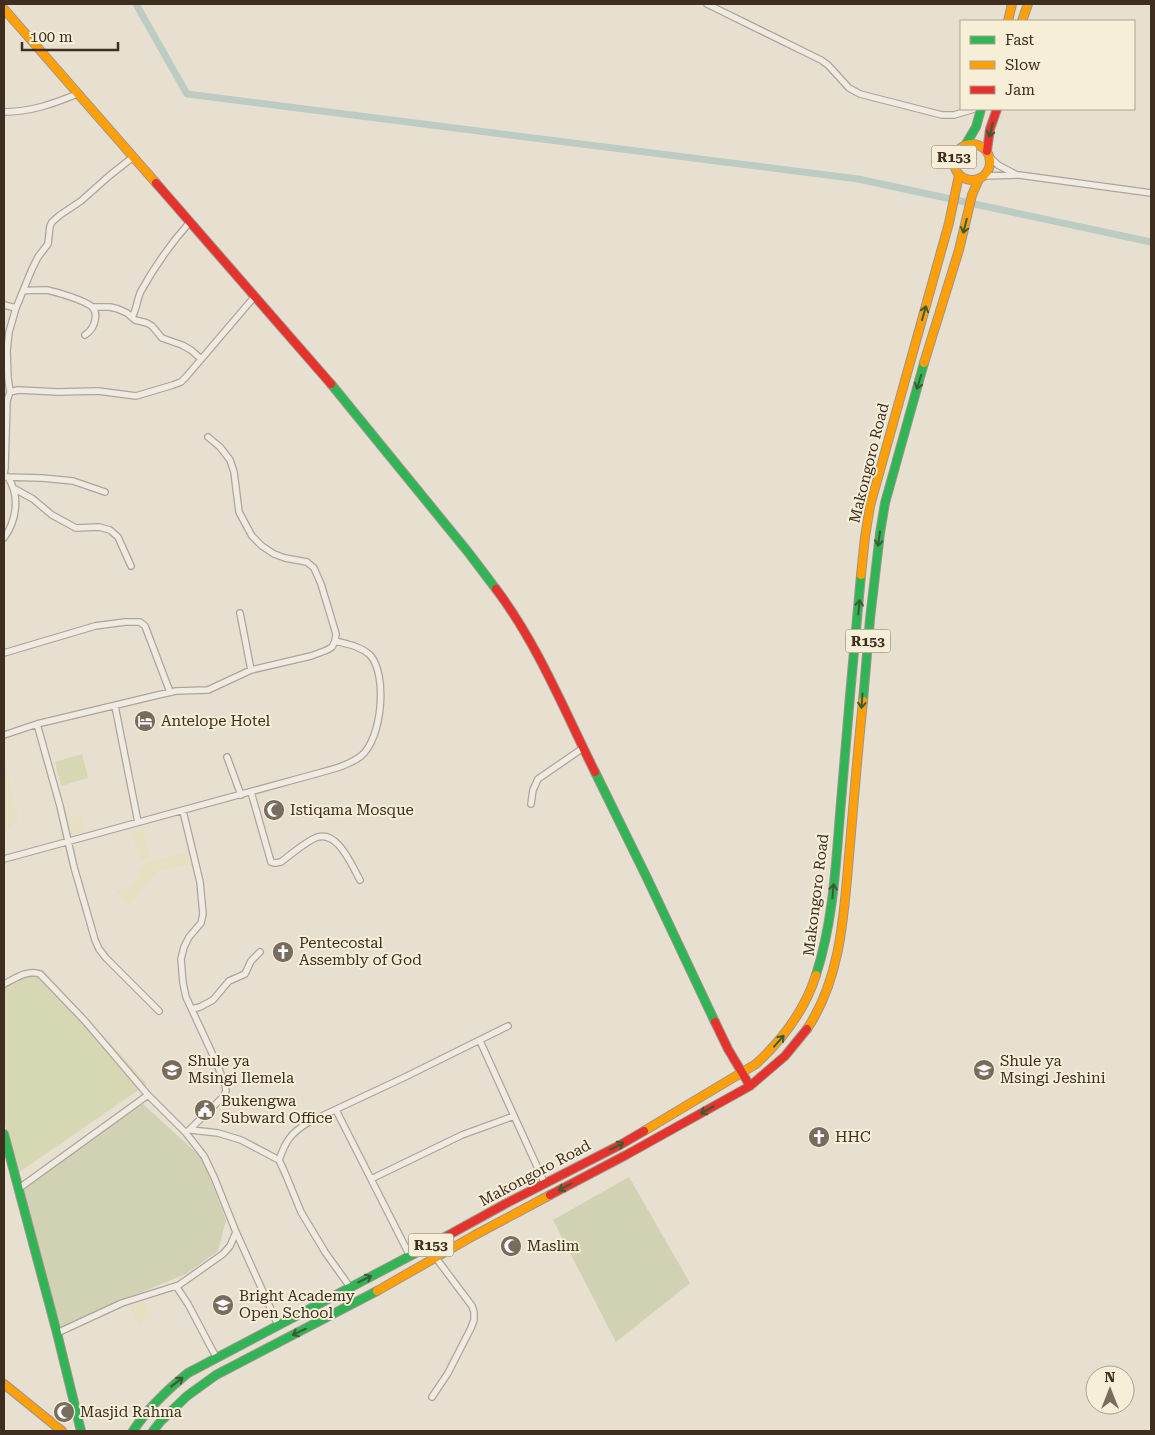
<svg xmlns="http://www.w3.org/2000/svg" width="1155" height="1435" font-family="'Roboto Serif',serif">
	<rect width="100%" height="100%" fill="#e7e0d1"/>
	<!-- farmland -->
	<path fill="#e6dfc2" d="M4,759L19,819L4,833Z
		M81,816L86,832L71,835L68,820Z
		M142,829L151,859L141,862L131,832Z
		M187,852L191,864L157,871L129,907L116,891L132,886L144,863Z
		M143,1301L149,1316L143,1320V1323L138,1324L130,1307Z"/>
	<!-- green -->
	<path fill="#d6d7b3" d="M82,754L88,778L61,786L55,762Z
		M42,969L147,1084L18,1173L4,1121V985Z"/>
	<!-- cemetery -->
	<path fill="#d1d1b3" d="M143,1104L202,1158L226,1220L218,1251L186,1274L135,1295L62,1330L18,1185Z
		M629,1177L690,1283L616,1342L553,1220Z"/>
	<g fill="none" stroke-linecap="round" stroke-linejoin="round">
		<!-- canal -->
		<path stroke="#bcccc2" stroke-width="7" d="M136,4L187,94L858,179L1151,242"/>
		<!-- street casing -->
		<g stroke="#ada599" stroke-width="8">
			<path id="street" d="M707,4L821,60L828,65L849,88L860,94L942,115H954L974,109
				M4,112C30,112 53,104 77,94
				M990,157L998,165L1015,174
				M984,176L1019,175L1151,193
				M23,291C31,290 39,290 47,290C56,292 88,301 93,308C96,312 96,316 95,320C94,327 91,331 85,335
				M4,305L16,308
				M93,307H110L118,309L127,313L135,320L147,323L152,326L162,338L182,345L191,350L201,359
				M132,317C137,309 137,299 141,291C155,266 171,243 190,222
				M10,392L8,378L7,351L9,332L16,308L32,269L38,257L48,244L50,226L52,222L60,215L81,201L109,176L133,157
				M4,474L5,468L7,401L10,392L18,390L58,392L98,391L136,396L173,385L181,382L186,377L255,296
				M4,477L42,478L73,481L105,492
				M15,489L33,499L52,515L76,528L99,527L110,530L118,537L131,566
				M4,538C17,520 20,496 8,477
				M240,613L251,670
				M4,653L95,626L125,622H140L145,626L170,692
				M115,706L138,822
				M37,724L60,806L74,867L95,940L99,949L106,958L159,1011
				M4,735L37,724L158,695L176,691L208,690L251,670L311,656L327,650L332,647L335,641L336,634L334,627L321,584L314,568L307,562L285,558L274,554L262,546L252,536L239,512L234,472L230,460L220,447L208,437
				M227,757L241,795
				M251,792L271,862L275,863L281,862C291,854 302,845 313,839C336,826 351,864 360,880
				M531,804L533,790L538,779L583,748
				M183,811L200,882L203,914L201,923L189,937L184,947L181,959L183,983L186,997L217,1064L225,1085L226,1091L223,1097L186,1133
				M4,859L308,776C325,771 347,767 361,756C382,739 388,675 370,655C360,646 347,644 335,641
				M4,984C14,979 28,969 40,974L85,1021L148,1095L186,1133L204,1156L214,1177L236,1232L278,1325
				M192,1009L200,1007L213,1000L229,981L245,974L251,961L260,952
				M480,1041L545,1184
				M336,1110L410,1256
				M191,1130L218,1133L241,1140L279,1160L285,1173L301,1212L325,1252L350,1287
				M279,1160C286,1140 291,1133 309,1122L405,1077L508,1026
				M371,1179L462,1135L514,1116
				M18,1189L148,1095
				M176,1286L188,1304L216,1357
				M57,1333L122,1303L179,1285L223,1254L230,1246L236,1232
				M432,1397L448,1373L471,1328L474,1320V1312L472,1306L436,1258"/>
		</g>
		<!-- fast casing -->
		<g stroke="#9c958a" stroke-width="10">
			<path id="fast" d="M966,144L976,127L981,109
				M331,384L468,552L496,589
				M863,701L870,619L880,533L885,503L924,363
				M595,772L647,878L715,1022
				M816,975C834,919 836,860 841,802C847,726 854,651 861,575
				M4,1134L57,1333L81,1431
				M133,1431C148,1408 167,1390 188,1373L427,1247
				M153,1431L161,1421L187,1396L216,1375L377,1291"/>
		</g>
		<!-- slow casing -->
		<g stroke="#9c958a" stroke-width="10">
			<path id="slow" d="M4,9L156,183
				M1008,21L1012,4
				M1022,21L1028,4
				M954 162a18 18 0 1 1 36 0a18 18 0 1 1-36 0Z
				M924,363L959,250L972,195L979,179
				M861,575L865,537L870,506L949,223L959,175
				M807,1029C843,975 844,908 850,845C854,797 858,749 863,701
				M644,1131L756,1064C783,1039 805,1010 816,975
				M377,1291L475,1235L550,1195
				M4,1384L62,1431"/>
		</g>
		<!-- jam casing -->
		<g stroke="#9c958a" stroke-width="10">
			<path id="jam" d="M987,151L990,129L997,109
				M156,183L331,384
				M496,589C537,643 565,712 595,772
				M715,1022L728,1049L750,1086
				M550,1195L626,1155L750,1086L785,1056L807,1029
				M427,1247L505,1204L620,1145L644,1131"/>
		</g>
		<!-- street -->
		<use href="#street" stroke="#efebe3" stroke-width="5.5"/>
		<!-- fast -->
		<use href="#fast" stroke="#30b455" stroke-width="8"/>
		<!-- slow -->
		<use href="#slow" stroke="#ff9f0a" stroke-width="8"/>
		<!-- jam -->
		<use href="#jam" stroke="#e5322d" stroke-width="8"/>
	</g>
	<!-- one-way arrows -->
	<defs><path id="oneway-shaft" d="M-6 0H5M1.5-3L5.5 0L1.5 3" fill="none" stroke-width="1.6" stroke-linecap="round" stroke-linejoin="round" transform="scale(1.25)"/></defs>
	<g stroke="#385d33">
		<use href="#oneway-shaft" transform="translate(991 130) rotate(103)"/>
		<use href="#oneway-shaft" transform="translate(965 226) rotate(104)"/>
		<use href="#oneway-shaft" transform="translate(924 313) rotate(-74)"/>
		<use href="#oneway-shaft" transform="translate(919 382) rotate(107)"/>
		<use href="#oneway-shaft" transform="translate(879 539) rotate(98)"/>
		<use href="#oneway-shaft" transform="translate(859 607) rotate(-84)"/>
		<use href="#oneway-shaft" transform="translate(862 701) rotate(94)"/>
		<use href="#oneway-shaft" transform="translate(833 891) rotate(-85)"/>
		<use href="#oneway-shaft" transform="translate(779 1041) rotate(-49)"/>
		<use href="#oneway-shaft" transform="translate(707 1110) rotate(151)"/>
		<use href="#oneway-shaft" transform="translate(617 1146) rotate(-28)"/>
		<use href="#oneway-shaft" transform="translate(565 1187) rotate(152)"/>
		<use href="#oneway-shaft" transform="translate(365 1279) rotate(-27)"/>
		<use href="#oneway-shaft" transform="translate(299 1332) rotate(154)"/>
		<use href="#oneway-shaft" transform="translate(177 1382) rotate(-38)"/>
	</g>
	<!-- icons -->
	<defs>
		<g id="hotel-disc" transform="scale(1.125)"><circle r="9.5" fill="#786c5e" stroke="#f7eed8"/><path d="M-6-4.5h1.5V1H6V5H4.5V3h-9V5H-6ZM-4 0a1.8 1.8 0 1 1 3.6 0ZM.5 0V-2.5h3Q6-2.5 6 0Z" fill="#fff"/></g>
		<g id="mosque-disc" transform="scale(1.125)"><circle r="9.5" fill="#786c5e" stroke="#f7eed8"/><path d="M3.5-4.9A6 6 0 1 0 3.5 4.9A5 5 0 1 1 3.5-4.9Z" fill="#fff"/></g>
		<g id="church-disc" transform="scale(1.125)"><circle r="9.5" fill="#786c5e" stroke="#f7eed8"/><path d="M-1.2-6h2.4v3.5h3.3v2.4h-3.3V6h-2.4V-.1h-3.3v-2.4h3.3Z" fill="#fff"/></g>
		<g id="school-disc" transform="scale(1.125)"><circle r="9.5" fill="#786c5e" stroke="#f7eed8"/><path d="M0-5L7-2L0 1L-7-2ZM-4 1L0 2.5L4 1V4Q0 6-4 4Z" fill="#fff"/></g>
		<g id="civic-disc" transform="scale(1.125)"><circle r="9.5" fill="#786c5e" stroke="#f7eed8"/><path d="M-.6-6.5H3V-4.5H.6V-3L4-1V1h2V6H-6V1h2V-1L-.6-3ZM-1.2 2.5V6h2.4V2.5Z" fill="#fff"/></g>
	</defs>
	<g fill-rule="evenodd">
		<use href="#hotel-disc" x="145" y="721"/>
		<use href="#mosque-disc" x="274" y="810"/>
		<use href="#church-disc" x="283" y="952"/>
		<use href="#school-disc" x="172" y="1070"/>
		<use href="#school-disc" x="984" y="1070"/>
		<use href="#civic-disc" x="205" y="1110"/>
		<use href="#church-disc" x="819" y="1137"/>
		<use href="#mosque-disc" x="511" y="1246"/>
		<use href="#school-disc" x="223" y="1305"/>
		<use href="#mosque-disc" x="64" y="1412"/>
	</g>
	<g text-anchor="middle" stroke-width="4" stroke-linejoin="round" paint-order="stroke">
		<!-- shield labels -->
		<g fill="#f7eed8" stroke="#756857" stroke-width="1">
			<rect x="931.5" y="145.5" width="45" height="23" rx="4"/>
			<rect x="845.5" y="629.5" width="45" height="23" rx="4"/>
			<rect x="408.5" y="1233.5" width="45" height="23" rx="4"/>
		</g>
		<g font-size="14" font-weight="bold" fill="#3d2e20">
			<text x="954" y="162">R153</text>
			<text x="868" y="646">R153</text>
			<text x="431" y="1250">R153</text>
		</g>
		<!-- street labels -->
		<g font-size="15" fill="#3d2e20" stroke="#f7eed8">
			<text transform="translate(869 463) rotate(-76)" y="5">Makongoro Road</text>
			<text transform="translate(816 895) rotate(-83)" y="5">Makongoro Road</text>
			<text transform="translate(535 1173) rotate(-28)" y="5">Makongoro Road</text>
		</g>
		<!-- poi labels -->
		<g font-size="15" fill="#3d2e20" stroke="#f7eed8" text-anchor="start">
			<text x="161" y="726">Antelope Hotel</text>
			<text x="290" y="815">Istiqama Mosque</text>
			<text x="299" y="948">Pentecostal<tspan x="299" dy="17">Assembly of God</tspan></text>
			<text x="188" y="1066">Shule ya<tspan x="188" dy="17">Msingi Ilemela</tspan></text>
			<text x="1000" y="1066">Shule ya<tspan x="1000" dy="17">Msingi Jeshini</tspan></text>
			<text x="221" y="1106">Bukengwa<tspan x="221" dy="17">Subward Office</tspan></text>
			<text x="835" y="1142">HHC</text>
			<text x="527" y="1251">Maslim</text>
			<text x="239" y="1301">Bright Academy<tspan x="239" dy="17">Open School</tspan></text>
			<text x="80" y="1417">Masjid Rahma</text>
		</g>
	</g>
	<!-- border -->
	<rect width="1155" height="1435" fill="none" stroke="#3d2e20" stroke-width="10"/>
	<!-- legend -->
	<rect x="960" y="20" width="175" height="90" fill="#f7eed8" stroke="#ada18e"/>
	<rect x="970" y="36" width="25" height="8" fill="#30b455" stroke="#ada18e"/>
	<text x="1005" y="45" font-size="15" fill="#3d2e20">Fast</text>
	<rect x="970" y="61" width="25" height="8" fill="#ff9f0a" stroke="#ada18e"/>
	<text x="1005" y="70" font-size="15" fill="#3d2e20">Slow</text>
	<rect x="970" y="86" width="25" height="8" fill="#e5322d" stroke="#ada18e"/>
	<text x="1005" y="95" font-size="15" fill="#3d2e20">Jam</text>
	<!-- north arrow -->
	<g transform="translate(1110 1390)"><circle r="24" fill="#f7eed8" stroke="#ada18e"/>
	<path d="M0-4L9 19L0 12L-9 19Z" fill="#786c5e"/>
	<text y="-8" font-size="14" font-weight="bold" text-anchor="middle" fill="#3d2e20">N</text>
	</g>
	<!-- scale -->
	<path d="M22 42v8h96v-8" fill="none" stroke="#3d2e20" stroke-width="2.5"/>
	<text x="30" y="42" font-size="15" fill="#3d2e20" stroke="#f7eed8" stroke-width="4" paint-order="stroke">100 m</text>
</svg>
